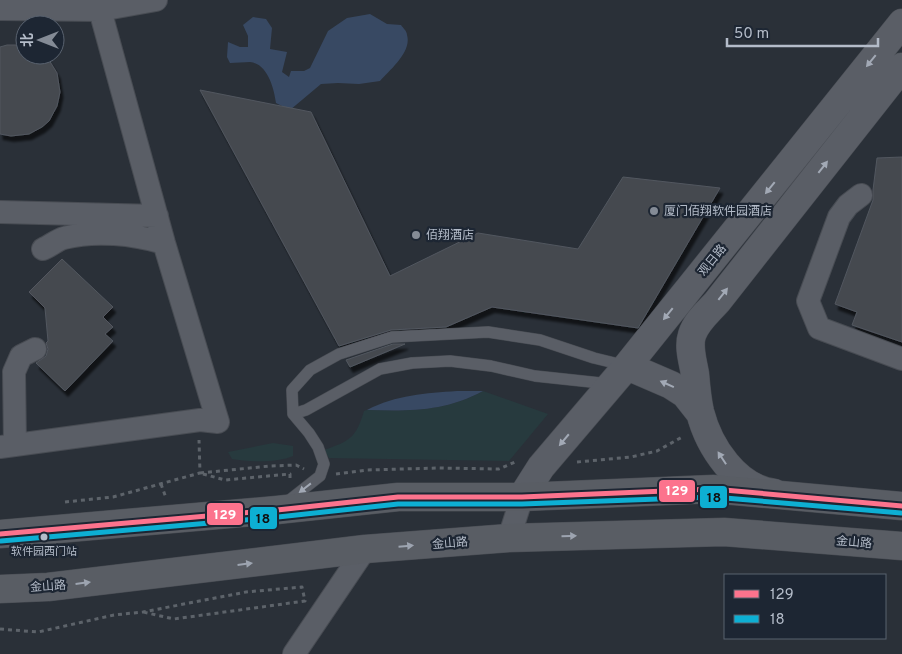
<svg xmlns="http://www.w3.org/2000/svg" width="902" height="654" font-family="Overpass,'Noto Sans SC',sans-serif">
	<defs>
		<filter id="shadow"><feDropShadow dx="3" dy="5.5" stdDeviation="1" flood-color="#0009"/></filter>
	</defs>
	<rect width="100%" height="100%" fill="#2a3038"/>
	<!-- green -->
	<path fill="#273a3e" d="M483,391L548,414L509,461L329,458L324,450C350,441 356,438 364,411L367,410C410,411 444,412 483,391Z
		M273,443L293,446V456C278,463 248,462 232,459L228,452Z"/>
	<!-- water -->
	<path fill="#384963" d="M370,14L387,24L401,25C403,28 407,31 407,35C412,52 390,70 380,81L359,84L338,83L321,84L290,110L276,103C274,89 268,64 250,62C244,62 236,63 230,63L227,57L228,42L240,47H248V36L243,25L253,17L266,19L272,28L270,49L287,52L282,72L289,77L291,71H304L310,68L328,31L347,18Z
		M457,391H483C444,412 410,411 367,410C396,395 426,393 457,391Z"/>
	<!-- building -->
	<path fill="#444950" stroke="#52575f" filter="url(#shadow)" d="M7,45H25V55H43L49,60L57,73L60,92L57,106L49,121L42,127L29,134L11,136L0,134V47Z
		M200,90L311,112L390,276L478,233L578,249L623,177L720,188L638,328L492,307L446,327L391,330L339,346Z
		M902,157V342L852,325L857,312L835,304L873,200V190L877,158Z
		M62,259L113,307L103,317L113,327L105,334L113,341L65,391L36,363L46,356L48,349L46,343L48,341L45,308L29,292Z
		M393,344H405L350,367L346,360Z"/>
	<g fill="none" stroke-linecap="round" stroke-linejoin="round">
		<!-- service casing -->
		<g stroke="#484c53" stroke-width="12">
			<path id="service" d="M293,414L306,410L380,369L412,363L450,361L491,366L535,376L610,384
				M287,502L320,476L324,464L318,447L309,433L293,414L292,390L310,370L339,354L392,337L488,332L540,340L594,358L627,366"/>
		</g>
		<!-- minor casing -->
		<g stroke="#484c53" stroke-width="24">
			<path id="minor" d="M0,9L100,10L156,0
				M861,195L848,205L839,217L808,301L819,328L902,359
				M0,212L157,216
				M43,249C50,246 57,240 64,238C95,230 133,234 164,243
				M15,445L14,372L21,356L35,349
				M0,447L200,420L218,422L164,243L100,10L96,0
				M509,538L522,497
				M294,654L365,549"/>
		</g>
		<!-- tertiary casing -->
		<g stroke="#484c53" stroke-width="29">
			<path id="tertiary" d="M627,366L671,385L685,394L700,413
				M774,493C736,488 709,447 700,412C697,399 696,386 695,374C693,362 688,347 692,335C696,322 708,312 717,302L902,67
				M522,497L541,467L627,366L902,23"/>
		</g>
		<!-- secondary casing -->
		<g stroke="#484c53" stroke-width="29">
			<path id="secondary" d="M0,534L277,510L398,497H522L713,489L902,506
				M0,589L48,587L365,549L509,538L724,532L902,546"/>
		</g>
		<!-- path -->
		<path stroke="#5d636a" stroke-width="3" stroke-dasharray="4 4" stroke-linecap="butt" d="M577,462L631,457L657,451L684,436
			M200,473L270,466L296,465L304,469
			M203,474L225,480L290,474V480
			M336,474L367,470L438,468L499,469L515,462
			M161,484L166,498
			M65,502L113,497L200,473L199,440
			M0,629L38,632L114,615L143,612L246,592L302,587L305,601L174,619L143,612"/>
		<!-- service -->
		<use href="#service" stroke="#5a5e66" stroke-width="11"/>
		<!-- minor -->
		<use href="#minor" stroke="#5a5e66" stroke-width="22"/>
		<!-- tertiary -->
		<use href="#tertiary" stroke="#5a5e66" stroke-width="28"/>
		<!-- secondary -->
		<use href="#secondary" stroke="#595d64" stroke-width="28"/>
		<!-- bus-1 casing -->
		<g stroke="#1d2633" stroke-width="9">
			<path id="bus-1" d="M0,534L277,510L398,497H522L713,489L902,506"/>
		</g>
		<!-- bus-2 casing -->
		<g stroke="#1d2633" stroke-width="9">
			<path id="bus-2" d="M1,541L278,517L398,504H522L713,497L901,513"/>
		</g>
		<!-- bus-1 -->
		<use href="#bus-1" stroke="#fc738d" stroke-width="5"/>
		<!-- bus-2 -->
		<use href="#bus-2" stroke="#0dafd3" stroke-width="5"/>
	</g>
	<!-- one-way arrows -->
	<defs><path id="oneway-solid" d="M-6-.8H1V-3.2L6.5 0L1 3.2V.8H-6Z" transform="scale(1.25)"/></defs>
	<g fill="#a2a9b5">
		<use href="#oneway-solid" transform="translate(871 61) rotate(129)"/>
		<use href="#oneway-solid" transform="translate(823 167) rotate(-52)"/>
		<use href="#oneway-solid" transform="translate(770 188) rotate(129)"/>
		<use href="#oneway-solid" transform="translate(723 294) rotate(-52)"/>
		<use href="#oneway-solid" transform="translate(668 314) rotate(129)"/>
		<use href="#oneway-solid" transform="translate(667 384) rotate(-156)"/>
		<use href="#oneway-solid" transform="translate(564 440) rotate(130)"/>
		<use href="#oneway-solid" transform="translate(722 458) rotate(-123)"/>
		<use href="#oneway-solid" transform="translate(305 488) rotate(142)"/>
	</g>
	<g fill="#9da4b0">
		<use href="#oneway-solid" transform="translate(569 536) rotate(-2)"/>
		<use href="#oneway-solid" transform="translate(406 546) rotate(-5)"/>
		<use href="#oneway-solid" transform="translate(245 564) rotate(-7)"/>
		<use href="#oneway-solid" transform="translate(83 583) rotate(-7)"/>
	</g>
	<!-- markers -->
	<g fill="#848b96" stroke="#1d2633" stroke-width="2">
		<circle cx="654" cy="211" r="5"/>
		<circle cx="416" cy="235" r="5"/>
	</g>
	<circle fill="#b4bcc9" stroke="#1d2633" stroke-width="2" cx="44" cy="537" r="4.5"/>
	<g text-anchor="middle" stroke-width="4.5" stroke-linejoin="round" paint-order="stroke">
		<!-- bus labels -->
		<g font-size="11" fill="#b4bcc9" stroke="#1d2633">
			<text x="44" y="555">软件园西门站</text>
		</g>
		<!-- poi labels -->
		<g font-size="12" fill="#b4bcc9" stroke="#1d2633" text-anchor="start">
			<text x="664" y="215">厦门佰翔软件园酒店</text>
			<text x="426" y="239">佰翔酒店</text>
		</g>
		<!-- street labels -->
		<g font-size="12" fill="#b4bcc9" stroke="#1d2633">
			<text transform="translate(712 260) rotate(-51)" y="4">观日路</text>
			<text transform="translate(854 542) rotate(5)" y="4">金山路</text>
			<text transform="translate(450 543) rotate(-5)" y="4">金山路</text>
			<text transform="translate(48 586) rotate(-4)" y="4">金山路</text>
		</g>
	</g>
	<g stroke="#1d2633" stroke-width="2">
		<rect x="658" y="479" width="38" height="24" rx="5" fill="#fc738d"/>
		<rect x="699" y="485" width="29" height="24" rx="5" fill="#0dafd3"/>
		<rect x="206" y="502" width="38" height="24" rx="5" fill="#fc738d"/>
		<rect x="249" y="506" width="29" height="24" rx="5" fill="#0dafd3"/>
	</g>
	<g font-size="14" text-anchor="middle" font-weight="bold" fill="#fff">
		<text x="677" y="495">129</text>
		<text x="225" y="519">129</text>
	</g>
	<g font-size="14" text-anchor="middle" font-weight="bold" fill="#111">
		<text x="714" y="502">18</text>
		<text x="263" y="523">18</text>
	</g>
	<!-- legend -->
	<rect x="724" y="574" width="162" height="65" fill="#1d2633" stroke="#59626f"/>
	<rect x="734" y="590" width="25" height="8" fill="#fc738d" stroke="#59626f"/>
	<text x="770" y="599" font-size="15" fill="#b4bcc9">129</text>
	<rect x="734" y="615" width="25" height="8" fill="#0dafd3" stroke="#59626f"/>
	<text x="770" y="624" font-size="15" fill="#b4bcc9">18</text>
	<!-- north arrow -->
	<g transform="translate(40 40) rotate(270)"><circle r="24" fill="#1d2633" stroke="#59626f"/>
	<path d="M0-4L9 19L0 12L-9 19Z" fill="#848b96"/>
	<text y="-8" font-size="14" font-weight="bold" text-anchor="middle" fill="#b4bcc9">北</text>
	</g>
	<!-- scale -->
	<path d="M727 38v8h151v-8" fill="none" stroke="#b4bcc9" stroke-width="2.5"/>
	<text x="734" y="38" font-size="15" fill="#b4bcc9" stroke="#1d2633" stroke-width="4" paint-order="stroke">50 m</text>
</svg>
